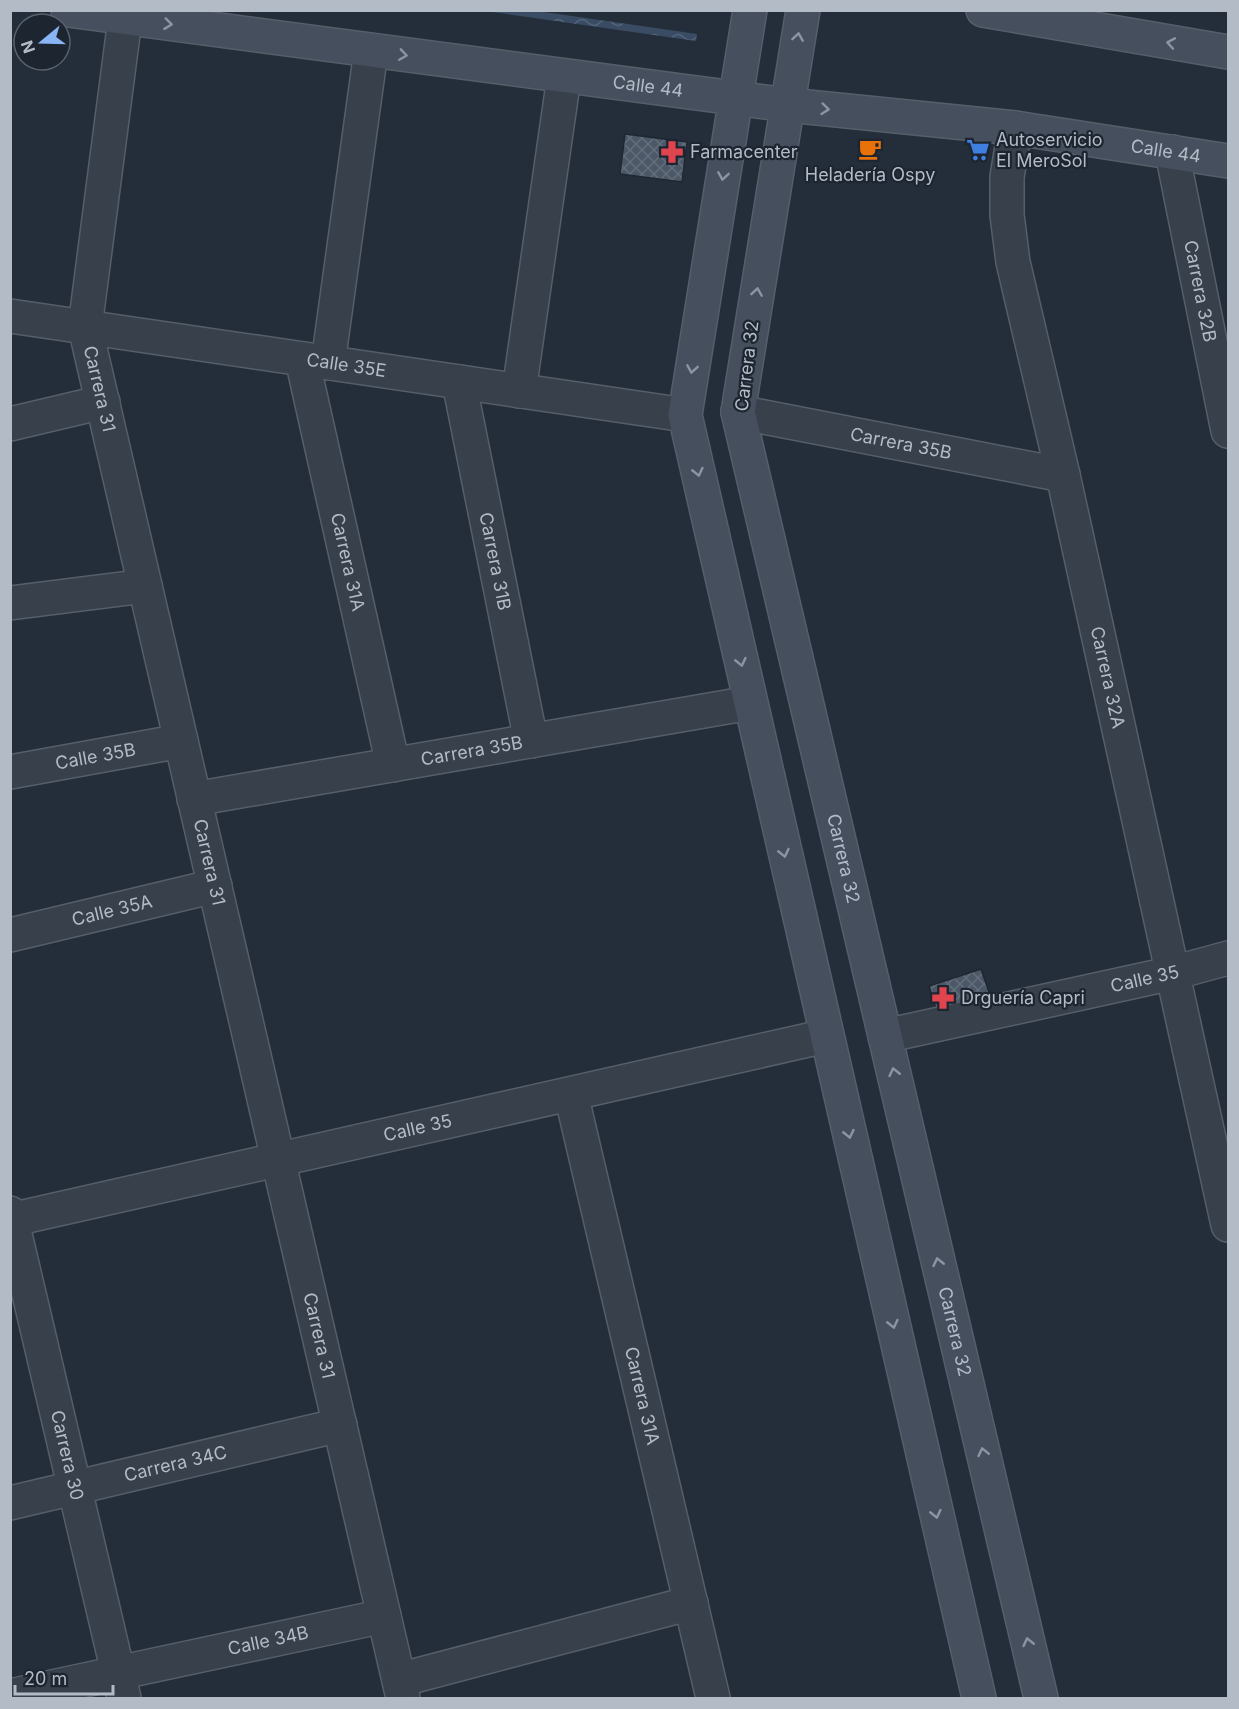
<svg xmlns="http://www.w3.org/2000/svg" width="1239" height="1709" font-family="Inter,sans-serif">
	<defs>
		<pattern id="water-waves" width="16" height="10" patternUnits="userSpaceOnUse" patternTransform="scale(1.5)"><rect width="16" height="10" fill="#394c64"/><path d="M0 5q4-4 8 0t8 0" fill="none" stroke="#536479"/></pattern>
		<pattern id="building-cross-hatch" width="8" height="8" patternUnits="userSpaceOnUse" patternTransform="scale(1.5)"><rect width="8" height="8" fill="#4c5867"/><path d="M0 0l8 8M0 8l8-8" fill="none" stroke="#636e7b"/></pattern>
	</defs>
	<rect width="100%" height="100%" fill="#242e3b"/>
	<!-- water -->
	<path fill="url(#water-waves)" d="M486,11H537L697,34L696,41Z"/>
	<!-- building -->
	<path fill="url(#building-cross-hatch)" stroke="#1e2732" stroke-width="1.5" d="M625,134L687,142L682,182L620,174Z
		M981,969L990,995L937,1012L929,986Z"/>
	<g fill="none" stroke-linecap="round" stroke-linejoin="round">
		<!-- street casing -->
		<g stroke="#555e69" stroke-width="36">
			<g id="street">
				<path id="s1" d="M125,19L85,327L403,1698"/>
				<path id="s2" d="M1015,128L1007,177V215L1013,262L1063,475L1228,1225"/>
				<path id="s3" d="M1172,152L1228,431"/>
				<path id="s4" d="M10,316L685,415"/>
				<path id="s5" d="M302,359L393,765"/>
				<path d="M328,363L371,51"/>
				<path id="s6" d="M459,382L531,741"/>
				<path d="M519,391L564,77"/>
				<path id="s7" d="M738,412L1063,475"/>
				<path d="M10,424L103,402"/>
				<path d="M10,603L145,586"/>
				<path id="s8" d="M10,772L181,741"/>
				<path id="s9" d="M194,799L750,703"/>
				<path id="s10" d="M10,935L215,886"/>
				<path id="s11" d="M885,1036L1173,973L1228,958"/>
				<path id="s12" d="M571,1094L713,1698"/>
				<path id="s13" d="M10,1213L124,1698"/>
				<path id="s14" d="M10,1220L826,1036"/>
				<path id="s15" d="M10,1503L340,1425"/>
				<path d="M399,1680L691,1603"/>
				<path id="s16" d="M10,1696L384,1616"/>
			</g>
		</g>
		<!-- secondary casing -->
		<g stroke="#555e69" stroke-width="36">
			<g id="secondary">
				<path id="s17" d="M68,10L788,105L1015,128L1228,161"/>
				<path d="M750,10L685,415L979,1698"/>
				<path id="s18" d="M803,10L738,412L1041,1698"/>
				<path d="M983,10L1228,52"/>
			</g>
		</g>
		<!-- street -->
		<use href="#street" stroke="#37404b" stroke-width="33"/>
		<!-- secondary -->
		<use href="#secondary" stroke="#454f5e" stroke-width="33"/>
	</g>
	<!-- one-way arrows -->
	<defs><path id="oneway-chevron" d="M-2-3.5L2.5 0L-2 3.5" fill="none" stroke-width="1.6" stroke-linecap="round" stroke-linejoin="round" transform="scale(1.5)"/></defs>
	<g stroke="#8c95a2">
		<use href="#oneway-chevron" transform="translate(168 24) rotate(7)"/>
		<use href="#oneway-chevron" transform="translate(798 37) rotate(-81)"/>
		<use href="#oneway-chevron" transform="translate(1171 43) rotate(-170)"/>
		<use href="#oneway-chevron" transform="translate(403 55) rotate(8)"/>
		<use href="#oneway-chevron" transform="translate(825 109) rotate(6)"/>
		<use href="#oneway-chevron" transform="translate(723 176) rotate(99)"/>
		<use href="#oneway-chevron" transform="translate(757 292) rotate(-81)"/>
		<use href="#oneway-chevron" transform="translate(692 369) rotate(99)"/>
		<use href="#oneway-chevron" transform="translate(698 472) rotate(77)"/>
		<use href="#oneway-chevron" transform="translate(741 662) rotate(77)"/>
		<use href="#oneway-chevron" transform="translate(784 853) rotate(77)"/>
		<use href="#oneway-chevron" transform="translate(894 1072) rotate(-103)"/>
		<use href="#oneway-chevron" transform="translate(849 1134) rotate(77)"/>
		<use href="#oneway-chevron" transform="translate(938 1262) rotate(-103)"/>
		<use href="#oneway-chevron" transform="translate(893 1324) rotate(77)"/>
		<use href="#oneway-chevron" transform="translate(983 1452) rotate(-103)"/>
		<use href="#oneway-chevron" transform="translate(936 1514) rotate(77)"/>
		<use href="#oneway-chevron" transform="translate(1028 1642) rotate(-103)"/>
	</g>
	<!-- icons -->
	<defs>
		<g id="cafe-bare" transform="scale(1.8)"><path d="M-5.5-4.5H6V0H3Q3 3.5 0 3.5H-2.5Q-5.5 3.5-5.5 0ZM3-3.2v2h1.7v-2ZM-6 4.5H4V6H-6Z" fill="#e8710a" stroke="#1c2530" stroke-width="2.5" paint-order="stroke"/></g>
		<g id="supermarket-bare" transform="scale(1.8)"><path d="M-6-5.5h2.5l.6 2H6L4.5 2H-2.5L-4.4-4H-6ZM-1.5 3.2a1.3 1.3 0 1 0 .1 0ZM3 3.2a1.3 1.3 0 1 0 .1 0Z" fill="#3f7fe0" stroke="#1c2530" stroke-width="2.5" paint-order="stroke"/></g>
		<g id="pharmacy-bare" transform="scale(1.8)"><path d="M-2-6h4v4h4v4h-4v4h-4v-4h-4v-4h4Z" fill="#e0444e" stroke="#1c2530" stroke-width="2.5" paint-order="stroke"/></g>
	</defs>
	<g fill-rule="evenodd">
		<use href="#cafe-bare" x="870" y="149"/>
		<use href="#supermarket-bare" x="978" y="150"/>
		<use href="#pharmacy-bare" x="672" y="152"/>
		<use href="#pharmacy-bare" x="943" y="998"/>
	</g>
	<g text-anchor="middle" stroke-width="4.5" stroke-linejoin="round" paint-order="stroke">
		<!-- street labels -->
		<g font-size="18" fill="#b3bbc7" stroke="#1c2530">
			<text dy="6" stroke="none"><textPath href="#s17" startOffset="585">Calle 44</textPath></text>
			<text dy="6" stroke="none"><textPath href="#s17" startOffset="1107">Calle 44</textPath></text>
			<text dy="6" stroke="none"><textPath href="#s3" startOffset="142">Carrera 32B</textPath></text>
			<text dy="6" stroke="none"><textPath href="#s4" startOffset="340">Calle 35E</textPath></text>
			<text transform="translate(747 366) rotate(-83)" y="6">Carrera 32</text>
			<text dy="6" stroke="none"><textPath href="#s1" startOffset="374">Carrera 31</textPath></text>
			<text dy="6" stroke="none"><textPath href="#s7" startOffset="166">Carrera 35B</textPath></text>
			<text dy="6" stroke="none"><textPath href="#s5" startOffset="208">Carrera 31A</textPath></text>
			<text dy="6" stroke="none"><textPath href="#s6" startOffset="183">Carrera 31B</textPath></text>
			<text dy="6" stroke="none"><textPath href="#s2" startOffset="561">Carrera 32A</textPath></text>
			<text dy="6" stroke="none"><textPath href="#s9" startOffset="282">Carrera 35B</textPath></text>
			<text dy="6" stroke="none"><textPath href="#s8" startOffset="87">Calle 35B</textPath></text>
			<text dy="6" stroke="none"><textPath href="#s18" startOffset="866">Carrera 32</textPath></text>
			<text dy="6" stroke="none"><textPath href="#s1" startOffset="860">Carrera 31</textPath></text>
			<text dy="6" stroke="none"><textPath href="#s10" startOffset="105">Calle 35A</textPath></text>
			<text dy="6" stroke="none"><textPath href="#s11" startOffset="266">Calle 35</textPath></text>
			<text dy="6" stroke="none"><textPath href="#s14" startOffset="418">Calle 35</textPath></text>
			<text dy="6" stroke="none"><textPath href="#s18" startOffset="1352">Carrera 32</textPath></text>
			<text dy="6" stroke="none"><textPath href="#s1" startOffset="1346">Carrera 31</textPath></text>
			<text dy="6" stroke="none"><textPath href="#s12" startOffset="310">Carrera 31A</textPath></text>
			<text dy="6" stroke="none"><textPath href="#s13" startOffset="249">Carrera 30</textPath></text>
			<text dy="6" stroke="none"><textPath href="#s15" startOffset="170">Carrera 34C</textPath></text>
			<text dy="6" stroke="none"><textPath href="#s16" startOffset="264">Calle 34B</textPath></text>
		</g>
		<!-- poi labels -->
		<g font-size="18" fill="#b3bbc7" stroke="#1c2530" text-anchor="start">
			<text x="996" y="146">Autoservicio<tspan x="996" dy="21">El MeroSol</tspan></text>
			<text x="690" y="158">Farmacenter</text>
			<text x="870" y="181" text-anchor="middle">Heladería Ospy</text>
			<text x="961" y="1004">Drguería Capri</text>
		</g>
	</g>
	<!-- border -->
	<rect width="1239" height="1709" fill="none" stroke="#b3bbc7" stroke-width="24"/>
	<!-- north arrow -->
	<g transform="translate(42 42) rotate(251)"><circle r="28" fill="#1c2530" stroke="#58616c" stroke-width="1.5"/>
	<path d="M0-4.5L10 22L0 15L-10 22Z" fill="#8ab5f4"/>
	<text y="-9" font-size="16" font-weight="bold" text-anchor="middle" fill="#b3bbc7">N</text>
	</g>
	<!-- scale -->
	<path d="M15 1685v9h98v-9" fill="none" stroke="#b3bbc7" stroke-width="3"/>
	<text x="24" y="1685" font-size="18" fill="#b3bbc7" stroke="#1c2530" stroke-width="4.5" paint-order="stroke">20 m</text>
</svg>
